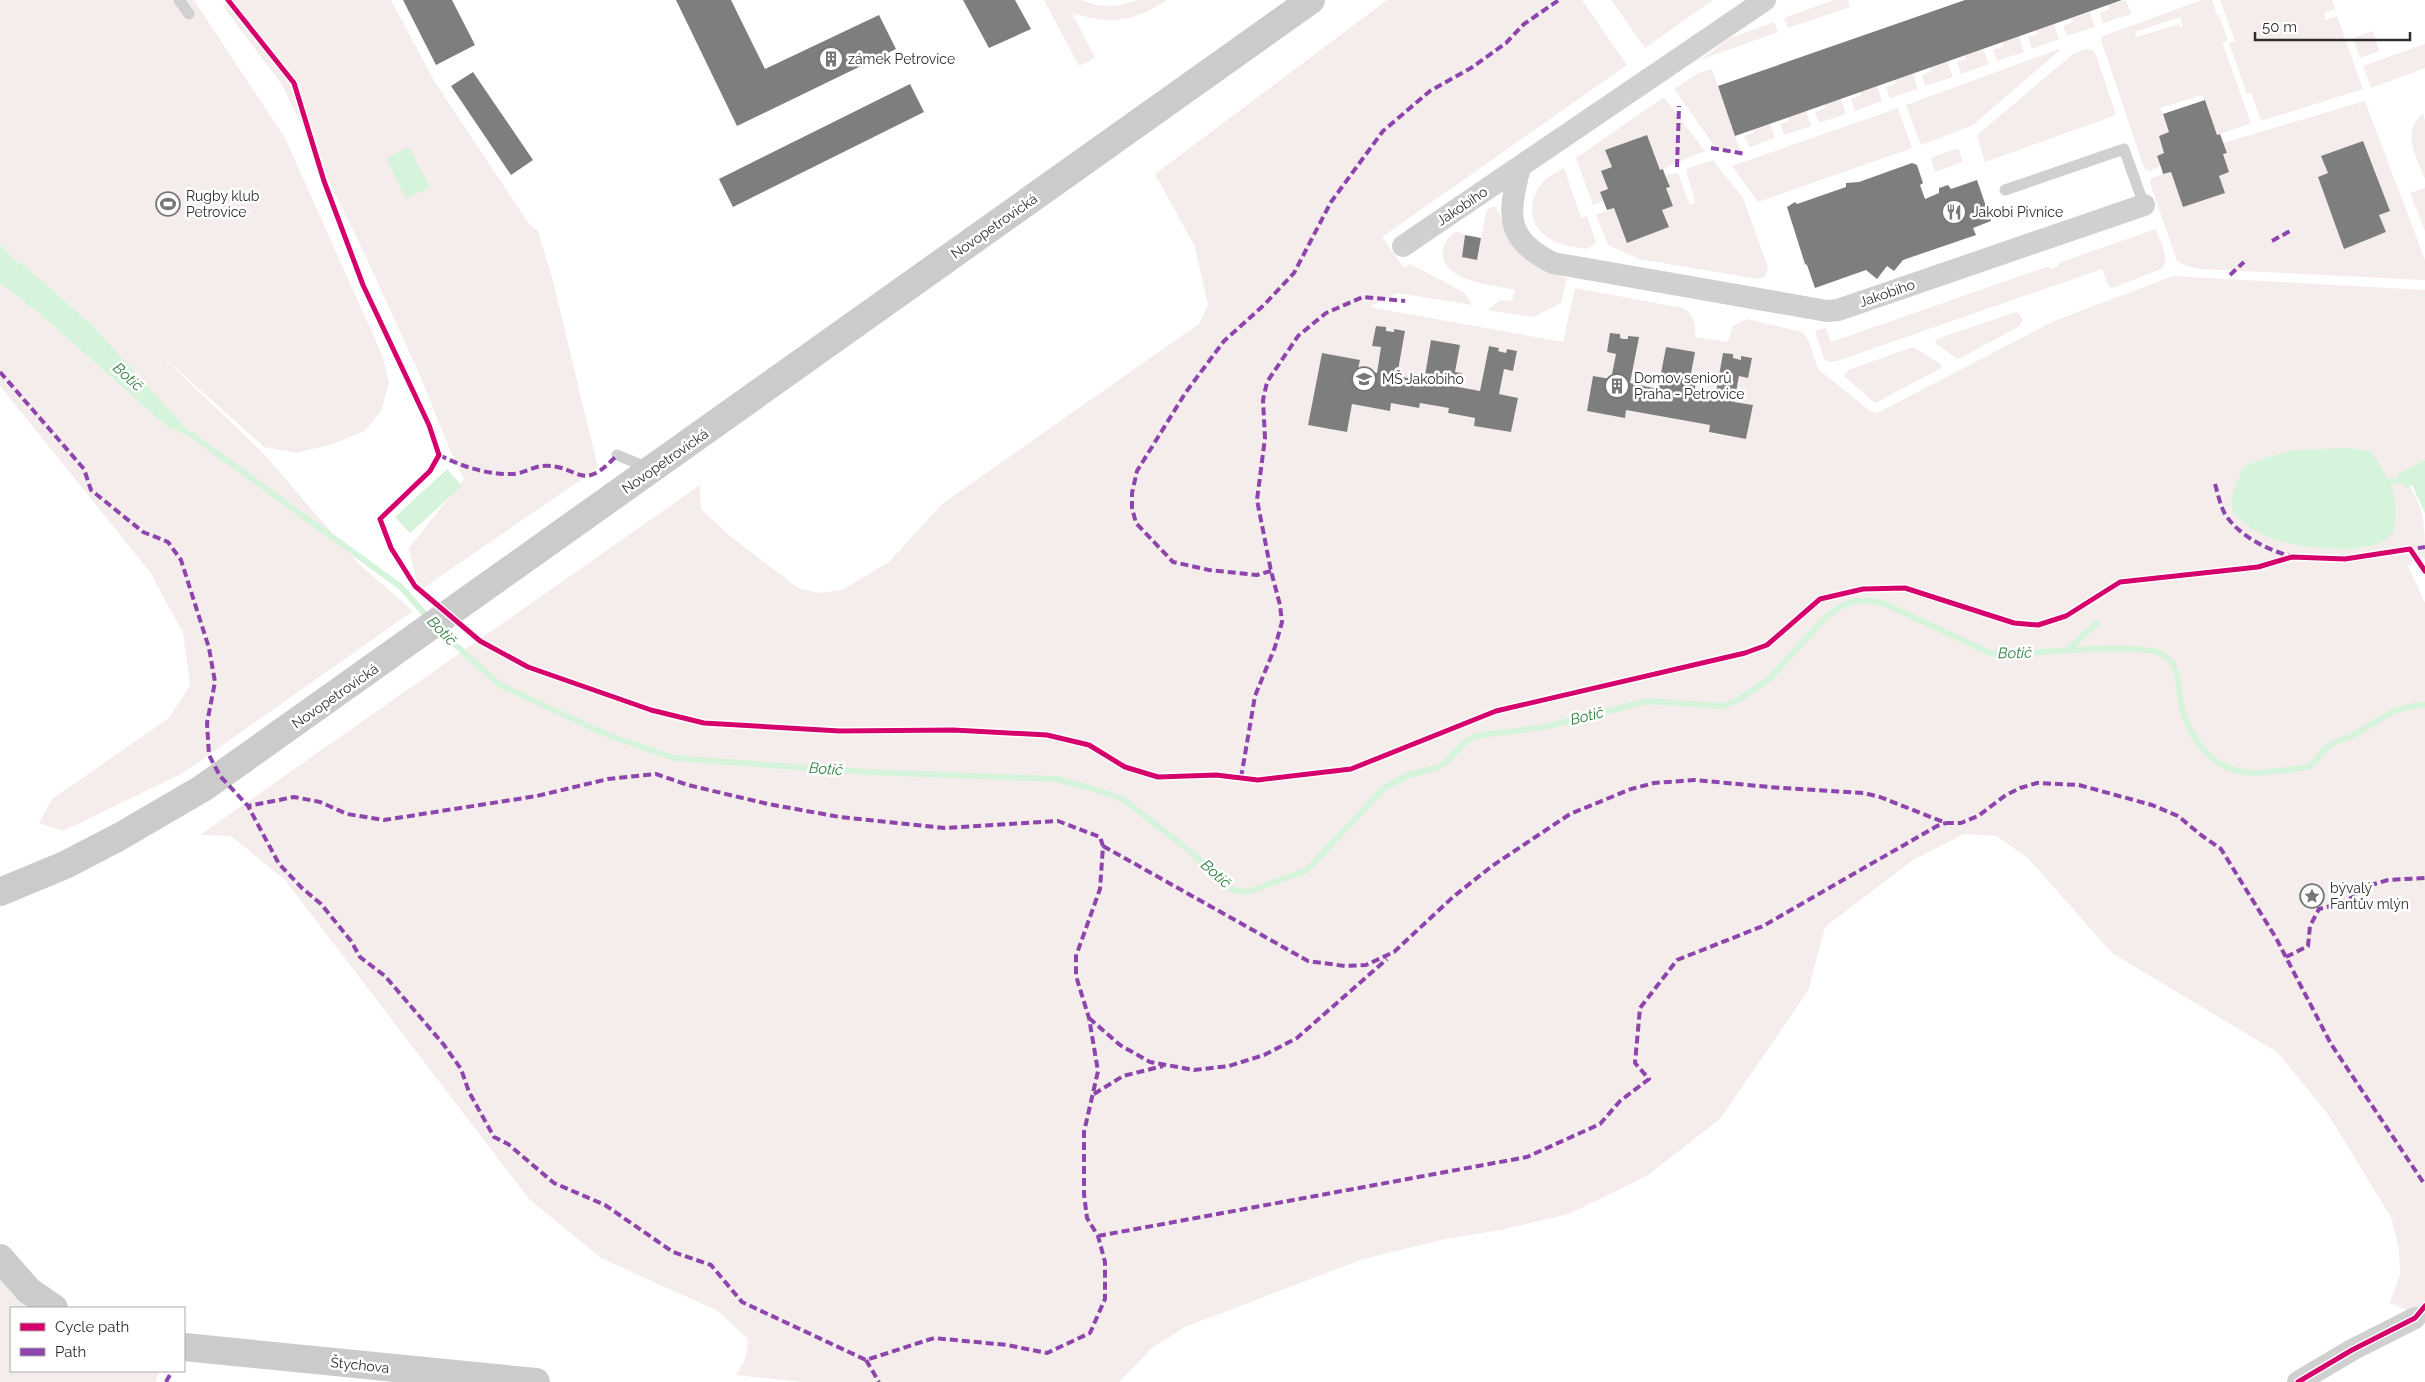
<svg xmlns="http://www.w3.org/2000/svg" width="2425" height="1382" font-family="Raleway,sans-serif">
	<rect width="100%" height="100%" fill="#fff"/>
	<!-- green -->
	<path fill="#f5edeb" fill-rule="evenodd" d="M0,0H194L285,138L383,357L389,383L381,411L365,431L332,444L296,453L264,447L150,345L262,452L360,565L413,611L183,773L63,831L39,823L52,799L169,718L190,685L183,633L150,572L0,386V283L40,314L166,426L195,438L92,325L26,267L16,261L0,245Z
		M230,0H391L433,79L529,224L538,231L552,277L598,468L419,591L409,548L464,479L450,450L421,378L366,257L282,85L223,6Z
		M1044,0H1081L1097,5L1114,6L1139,0H1167C1133,22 1111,25 1072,13L1095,58L1079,66Z
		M1387,0H1582L1627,65L1382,237L1404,268L1409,264C1413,265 1458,289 1463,292C1467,296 1470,300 1472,305L1398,293L1369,307L1563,342L1575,288L1683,308C1694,314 1696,325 1695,337L1728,342L1733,326L1747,319L1802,332L1808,339L1818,369L1870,411L1877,413L2054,321L2173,276L2425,290V460L2398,474C2425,499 2425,524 2425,560L2422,555L2408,566L2425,603V1318L2390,1303L2400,1274L2399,1249L2391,1217L2327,1113L2277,1052L2112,953L2029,859L1996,836L1964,834L1913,860L1825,927L1808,991L1720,1119L1648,1175L1569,1214L1501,1230L1445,1239L1360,1260L1185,1327L1151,1349L1119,1382H803L735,1375C745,1364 747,1355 748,1339L718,1311L601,1258L529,1199L285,880L231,836L200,835L700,485L701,509L730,536L798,588L818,593L842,590L889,562L942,504L1200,323L1208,305L1195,247L1155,174ZM1376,326L1386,327V331L1394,332V329L1405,331L1397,376L1424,381L1431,340L1460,345L1455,372L1461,373L1453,382V386L1480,391L1489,346L1498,347V351L1506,353L1507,349L1517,351L1513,370L1504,369L1499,394L1518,398L1511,432L1474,426L1475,418L1448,414L1449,408L1420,403L1418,408L1391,403L1390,411L1352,404L1347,432L1308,425L1322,353L1360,360L1358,369L1377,373L1381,347L1372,345ZM1610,333L1620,334V338L1628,339L1629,336L1638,337L1630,383L1658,389L1666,347L1695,352L1690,379L1696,380L1695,389L1689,388L1688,393L1715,398L1723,353L1733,354V358L1740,360L1741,356L1751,358L1748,377L1739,376L1734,402L1753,405L1746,439L1709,433L1710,425L1626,410L1624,417L1587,411L1593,376L1611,379L1616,354L1607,352ZM2292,450L2381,469L2390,482L2383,542L2362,548L2327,549L2243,467L2264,458Z
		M1611,0H1713L1645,48Z
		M1834,0H1848L1850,7L1788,28L1784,18Z
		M2126,0L2131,14L2103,23L2100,13L2109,9L2108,5Z
		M2202,0H2212L2217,15H2219L2228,40L2222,42L2251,123L2217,135L2202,95L2160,108L2169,132L2159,136L2164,153L2157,156L2160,166L2149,171L2144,168L2101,40L2103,36ZM2180,17L2183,26L2180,28L2179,24L2136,37L2135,32Z
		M2220,0H2332L2335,9L2324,13L2326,20L2337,16L2363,89L2261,121L2251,93L2247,94L2229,43L2235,41Z
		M2090,12L2095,27L2067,36L2063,26L2073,22L2072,18Z
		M1774,22L1778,32L1700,60L1730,38Z
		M2054,24L2059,39L2032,49L2028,37L2038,34L2036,30Z
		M2373,31L2379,51L2360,58L2353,38Z
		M2019,36L2024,52L1997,61L1993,50L2003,47L2002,42Z
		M2425,44V68L2371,88L2363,66Z
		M1983,49L1989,64L1961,74L1957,62L1966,59L1965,55Z
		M2059,49V51L1973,125L1921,145L1906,105Z
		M2086,49L2092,50L2096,55L2116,115L1985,162L1977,135L2073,54Z
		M1947,61L1953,77L1925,86L1922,75L1931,71L1930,67Z
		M1712,69L1740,150L1716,148L1674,89L1698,73Z
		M1913,74L1918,89L1890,98L1886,87L1896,84L1895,79Z
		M1877,86L1882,101L1855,111L1851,99L1861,95L1860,92Z
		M1664,97L1705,151L1660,170L1647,135L1605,150L1612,167L1601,171L1608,189L1600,192L1603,201L1593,205L1576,158Z
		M1841,98L1846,114L1819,123L1815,112L1825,108L1824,104Z
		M2365,101L2425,260V280L2201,269L2186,266L2177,261L2150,183L2151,178L2171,172L2183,207L2224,193L2219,176L2229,172L2223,154L2227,153L2223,143ZM2363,141L2390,211L2379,215L2386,232L2344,248L2318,178L2328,173L2322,156Z
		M1898,108L1912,148L1758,202L1732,166Z
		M1806,110L1811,126L1784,135L1780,124L1789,121L1788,117Z
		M2423,114L2425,121V179C2417,158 2400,132 2423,114Z
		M1770,123L1775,138L1750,147L1744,136L1754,133L1753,129Z
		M1955,149L1959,150L1963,162L1935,172L1931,160L1933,157Z
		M1713,160L1743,198L1768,267L1766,276L1758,279L1639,259L1608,245L1596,215L1614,208L1627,242L1668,227L1662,210L1673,206L1666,188L1670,187L1665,175L1678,173L1690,205L1695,203L1686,169Z
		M1564,168L1581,218L1587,216L1596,243L1587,249C1575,247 1561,246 1550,239C1527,226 1527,198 1545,180C1550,175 1558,172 1564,168Z
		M2425,188V231L2410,193Z
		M1494,206C1501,212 1503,225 1507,234C1516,261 1542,269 1567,278L1561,303L1533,317L1488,310L1500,300L1512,301L1515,290C1494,285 1440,281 1443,252C1444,242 1449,235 1458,231L1465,235L1462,257L1477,260L1486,213L1488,209Z
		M2156,229C2160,241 2171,260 2161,269L2112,288L2109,287L2102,269L1837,361L1829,362L1824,359L1815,331L1826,328L1831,342L2049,266L2050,269L2059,266L2058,263Z
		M2016,312L2019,313L2023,320L2020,326L1961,358H1956L1935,343L1937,339Z
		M1913,347L1941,364V368L1877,402L1875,403L1844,376L1848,370Z
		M0,1275L37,1308H11V1371H159L156,1382H0Z"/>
	<!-- water -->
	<path fill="#d6f3db" d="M409,147L430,187L406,199L386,158Z
		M0,245L16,261L26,267L92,325L196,439L166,426L40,314L0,283Z
		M2347,448L2371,451C2377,461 2384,471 2389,481C2395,492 2399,522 2392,534C2377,558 2294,548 2271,538C2256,532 2243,524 2233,512L2231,497L2243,467L2264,458L2292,450Z
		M2425,460V513L2412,485L2405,488L2398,474Z
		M447,469L462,486L410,533L395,517Z"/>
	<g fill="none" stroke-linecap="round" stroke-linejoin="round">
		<!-- stream -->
		<path stroke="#d6f3db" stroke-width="6" d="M192,435L401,587L430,620
			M2382,484L2401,480
			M438,629L500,685L610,736L674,758L866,772L1056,779L1094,789L1124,800L1190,851L1224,884L1233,890L1248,892L1307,870L1384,788L1408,775L1436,768L1445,763L1463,744L1475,736L1545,727L1648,701L1723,706L1738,700L1769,679L1826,617L1841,606L1855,601H1870L1883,603L1990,653L2004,655C2034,653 2140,642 2162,654C2180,665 2177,679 2180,697C2186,736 2212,773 2255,773C2260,773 2305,768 2308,767C2317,762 2320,751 2329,746C2336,741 2346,739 2353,735C2379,722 2394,705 2425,705
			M2066,651L2097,623"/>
	</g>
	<!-- building -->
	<path fill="#7e7e7e" d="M403,0H452L475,45L436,65Z
		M676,0H731L765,69L879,15L896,49L737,126Z
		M963,0H1015L1031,29L989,48Z
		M1965,0H2122L1735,136L1718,86Z
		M473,72L533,160L511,175L451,86Z
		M910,84L924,112L733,207L719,179Z
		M2205,100L2217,135L2220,134L2227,153L2223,154L2229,172L2219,176L2225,193L2183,207L2171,172L2163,174L2162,170L2157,156L2164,153L2159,136L2169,132L2163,114Z
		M1647,135L1660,170L1663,169L1665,175L1670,187L1666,188L1673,206L1662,210L1669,227L1627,243L1614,208L1607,210L1600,192L1608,189L1601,171L1612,167L1605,150Z
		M2363,141L2390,211L2379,215L2386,232L2344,249L2318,177L2328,173L2321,156Z
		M1912,163L1917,165L1923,183L1920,185L1925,199L1939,193V188L1948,185L1951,189L1977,180L1991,221L1973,228L1976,235L1903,260L1894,271L1887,266L1877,279L1866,270L1815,288L1807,265L1805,264L1787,207L1795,202L1797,204L1846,187V183L1859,182Z
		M1465,235L1481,238L1477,260L1462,257Z
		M1376,326L1386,327V331L1394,332V329L1405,331L1397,376L1424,381L1431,340L1460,345L1455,372L1462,373L1460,383L1453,382V386L1480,391L1489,346L1499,348L1498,351L1506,353L1507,349L1517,351L1513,371L1504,369L1499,394L1518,398L1511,432L1474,426L1475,418L1448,413L1449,408L1420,403L1419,408L1391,403L1390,411L1352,404L1347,432L1308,425L1322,353L1360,360L1358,369L1377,373L1381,347L1372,346Z
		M1610,333L1620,334V338L1624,339H1628V336L1639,337L1630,383L1658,389L1666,347L1695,352L1690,379H1696L1695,389L1689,388L1688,393L1715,398L1723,353L1733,354V358L1741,360V356L1752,358L1748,378L1739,376L1734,402L1753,405L1746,439L1709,432L1710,425L1626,410L1625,418L1587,411L1593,376L1611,379L1616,354L1607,352Z"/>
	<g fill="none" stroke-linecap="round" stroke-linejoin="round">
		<!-- lane -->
		<path stroke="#d0d0d0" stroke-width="11" d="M179,0L189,14
			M2005,190L2124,149L2144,205
			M617,455L651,469"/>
		<!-- street -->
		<path stroke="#d0d0d0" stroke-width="22" d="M1520,167C1508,215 1504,238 1553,263L1827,311L1838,310L2144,205
			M1403,246L1765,0
			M2298,1382L2352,1350L2415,1318"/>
		<!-- secondary -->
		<path stroke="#cbcbcb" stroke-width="28" d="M0,892L65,865L119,837L203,788L1311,0
			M0,1258L29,1291L54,1308
			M184,1347L536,1382"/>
		<!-- quiet -->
		<path stroke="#8e44ad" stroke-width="4" stroke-dasharray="8 4" stroke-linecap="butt" d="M1711,148L1746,154
			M1677,167L1679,106
			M2272,241L2290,231
			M2230,275L2244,262
			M0,372L84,469L91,490L143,532L168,542L181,560L209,648L215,682L207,723L209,755L220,776L248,806L279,864L302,888L321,904L351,941L360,957L385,976L444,1045L461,1069L469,1092L494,1137L508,1144L554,1183L605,1205L673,1252L711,1265L742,1302L866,1360L934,1338L1007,1345L1047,1353L1090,1333L1105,1299V1262L1098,1236L1087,1218L1084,1194V1132L1098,1071L1089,1018L1076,976V956L1100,889L1103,846L1100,837L1058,821L945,828L840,817L768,804L688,785L656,774L608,779L537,796L384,820L347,814L320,802L294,797L248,806
			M439,455C461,466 487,475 512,474C522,474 532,467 542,466C579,463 580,496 617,455
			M2215,484C2218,494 2220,505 2225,514C2239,536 2266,549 2290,556
			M2406,550L2425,547
			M1271,571L1257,575L1209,570L1173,562L1136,523L1132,508V493L1137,471L1186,392L1224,341L1264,305L1294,273L1331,202L1383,131L1430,91L1471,68L1506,43L1524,24L1559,0
			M1241,778L1255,696L1275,647L1282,622L1280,605L1271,571L1257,500L1265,438L1263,400L1267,382L1298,336L1326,313L1363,297L1405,301
			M1103,846L1308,961L1345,966L1366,965L1394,952L1453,897L1492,866L1570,814L1631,789L1654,783L1695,780L1769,787L1864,793L1880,797L1946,823H1961L1978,816L2006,795L2020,788L2037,783L2079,785L2152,805L2178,816L2201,835L2221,849L2276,938L2331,1044L2425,1185
			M2286,957L2308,946L2310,926L2319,909L2338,904L2357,895L2371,885L2388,880L2425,878
			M1089,1018L1120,1045L1150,1062L1194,1070L1229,1066L1264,1055L1297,1038L1387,959
			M1094,1094L1123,1076L1163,1066
			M1098,1236L1527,1157L1600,1124L1620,1101L1649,1079L1635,1063L1640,1008L1677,960L1763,926L1937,826L1946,823
			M866,1360L879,1382
			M166,1382L172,1371"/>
		<!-- cycleway casing -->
		<g stroke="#fff" stroke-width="8">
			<path id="cycleway" d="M228,0L294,83L324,181L363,285L429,425L439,455L430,471L380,519L391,548L415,586L480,641L528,667L651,710L704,723L840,731L953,730L1047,735L1089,745L1125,767L1158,777L1216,775L1258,780L1351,769L1496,711L1745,653L1767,645L1820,599L1863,589L1905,588L2014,623L2038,625L2066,616L2120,582L2258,567L2292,557L2345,559L2410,549L2425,571
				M2298,1382L2352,1350L2415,1318L2425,1306"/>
		</g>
		<!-- cycleway -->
		<use href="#cycleway" stroke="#d6006c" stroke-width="5"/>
	</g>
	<!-- icons -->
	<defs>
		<g id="building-ring" transform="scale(1.25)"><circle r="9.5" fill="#fff" stroke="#777" stroke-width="1.5"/><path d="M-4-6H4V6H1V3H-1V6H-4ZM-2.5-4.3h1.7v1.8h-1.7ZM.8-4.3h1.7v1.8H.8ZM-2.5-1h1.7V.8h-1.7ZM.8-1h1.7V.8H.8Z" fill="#777"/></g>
		<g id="stadium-ring" transform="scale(1.25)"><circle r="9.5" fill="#fff" stroke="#777" stroke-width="1.5"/><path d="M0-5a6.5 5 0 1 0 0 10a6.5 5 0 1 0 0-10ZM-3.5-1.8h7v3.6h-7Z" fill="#777"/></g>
		<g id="restaurant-ring" transform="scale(1.25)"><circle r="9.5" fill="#fff" stroke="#777" stroke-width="1.5"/><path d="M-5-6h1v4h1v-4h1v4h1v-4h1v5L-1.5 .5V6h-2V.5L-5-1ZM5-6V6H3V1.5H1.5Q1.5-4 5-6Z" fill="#777"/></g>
		<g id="school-ring" transform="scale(1.25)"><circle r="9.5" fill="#fff" stroke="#777" stroke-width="1.5"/><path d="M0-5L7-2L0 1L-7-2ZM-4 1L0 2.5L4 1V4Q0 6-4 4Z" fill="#777"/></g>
		<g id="sight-ring" transform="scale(1.25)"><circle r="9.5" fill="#fff" stroke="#777" stroke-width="1.5"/><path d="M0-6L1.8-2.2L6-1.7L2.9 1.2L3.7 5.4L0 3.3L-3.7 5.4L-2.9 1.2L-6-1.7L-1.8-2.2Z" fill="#777"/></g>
	</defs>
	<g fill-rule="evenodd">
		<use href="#building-ring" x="831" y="59"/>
		<use href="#stadium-ring" x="168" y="204"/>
		<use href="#restaurant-ring" x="1954" y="212"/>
		<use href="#school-ring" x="1364" y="379"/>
		<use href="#building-ring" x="1617" y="386"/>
		<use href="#sight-ring" x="2312" y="896"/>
	</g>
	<g text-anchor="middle" stroke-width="5" stroke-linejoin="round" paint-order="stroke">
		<!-- poi labels -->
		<g font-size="14" fill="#2e2e2e" stroke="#fff" text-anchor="start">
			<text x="848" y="64">zámek Petrovice</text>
			<text x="186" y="201">Rugby klub<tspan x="186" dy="16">Petrovice</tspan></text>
			<text x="1972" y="217">Jakobi Pivnice</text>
			<text x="1634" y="383">Domov seniorů<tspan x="1634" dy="16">Praha - Petrovice</tspan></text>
			<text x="1382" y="384">MŠ Jakobiho</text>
			<text x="2330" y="893">bývalý<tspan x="2330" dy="16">Fantův mlýn</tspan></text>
		</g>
		<!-- street labels -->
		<g font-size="14" fill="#2e2e2e" stroke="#fff">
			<text transform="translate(1462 206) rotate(-34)" y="5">Jakobiho</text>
			<text transform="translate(994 226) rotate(-35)" y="5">Novopetrovická</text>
			<text transform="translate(1887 293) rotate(-19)" y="5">Jakobiho</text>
			<text transform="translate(665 461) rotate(-35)" y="5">Novopetrovická</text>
			<text transform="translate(335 696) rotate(-35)" y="5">Novopetrovická</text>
			<text transform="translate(360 1365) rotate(6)" y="5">Štychova</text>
		</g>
		<!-- water labels -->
		<g font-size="15" font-style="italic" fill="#30823f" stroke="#fff">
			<text transform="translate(128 377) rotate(42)" y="5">Botič</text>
			<text transform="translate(442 631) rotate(46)" y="5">Botič</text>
			<text transform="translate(2015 653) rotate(-1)" y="5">Botič</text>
			<text transform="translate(1587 716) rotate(-14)" y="5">Botič</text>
			<text transform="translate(826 769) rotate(4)" y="5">Botič</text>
			<text transform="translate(1216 874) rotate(42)" y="5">Botič</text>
		</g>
	</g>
	<!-- legend -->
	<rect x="10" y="1307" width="175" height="65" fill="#ffffff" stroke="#ababab"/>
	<rect x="20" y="1323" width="25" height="8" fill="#d6006c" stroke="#ababab"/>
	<text x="55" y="1332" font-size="15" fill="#2e2e2e">Cycle path</text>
	<rect x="20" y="1348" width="25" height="8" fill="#8e44ad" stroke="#ababab"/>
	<text x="55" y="1357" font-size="15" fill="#2e2e2e">Path</text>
	<!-- scale -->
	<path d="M2255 32v8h155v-8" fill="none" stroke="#2e2e2e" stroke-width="2.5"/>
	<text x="2262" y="32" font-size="15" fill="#2e2e2e" stroke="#ffffff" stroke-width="4" paint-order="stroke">50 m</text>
</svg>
